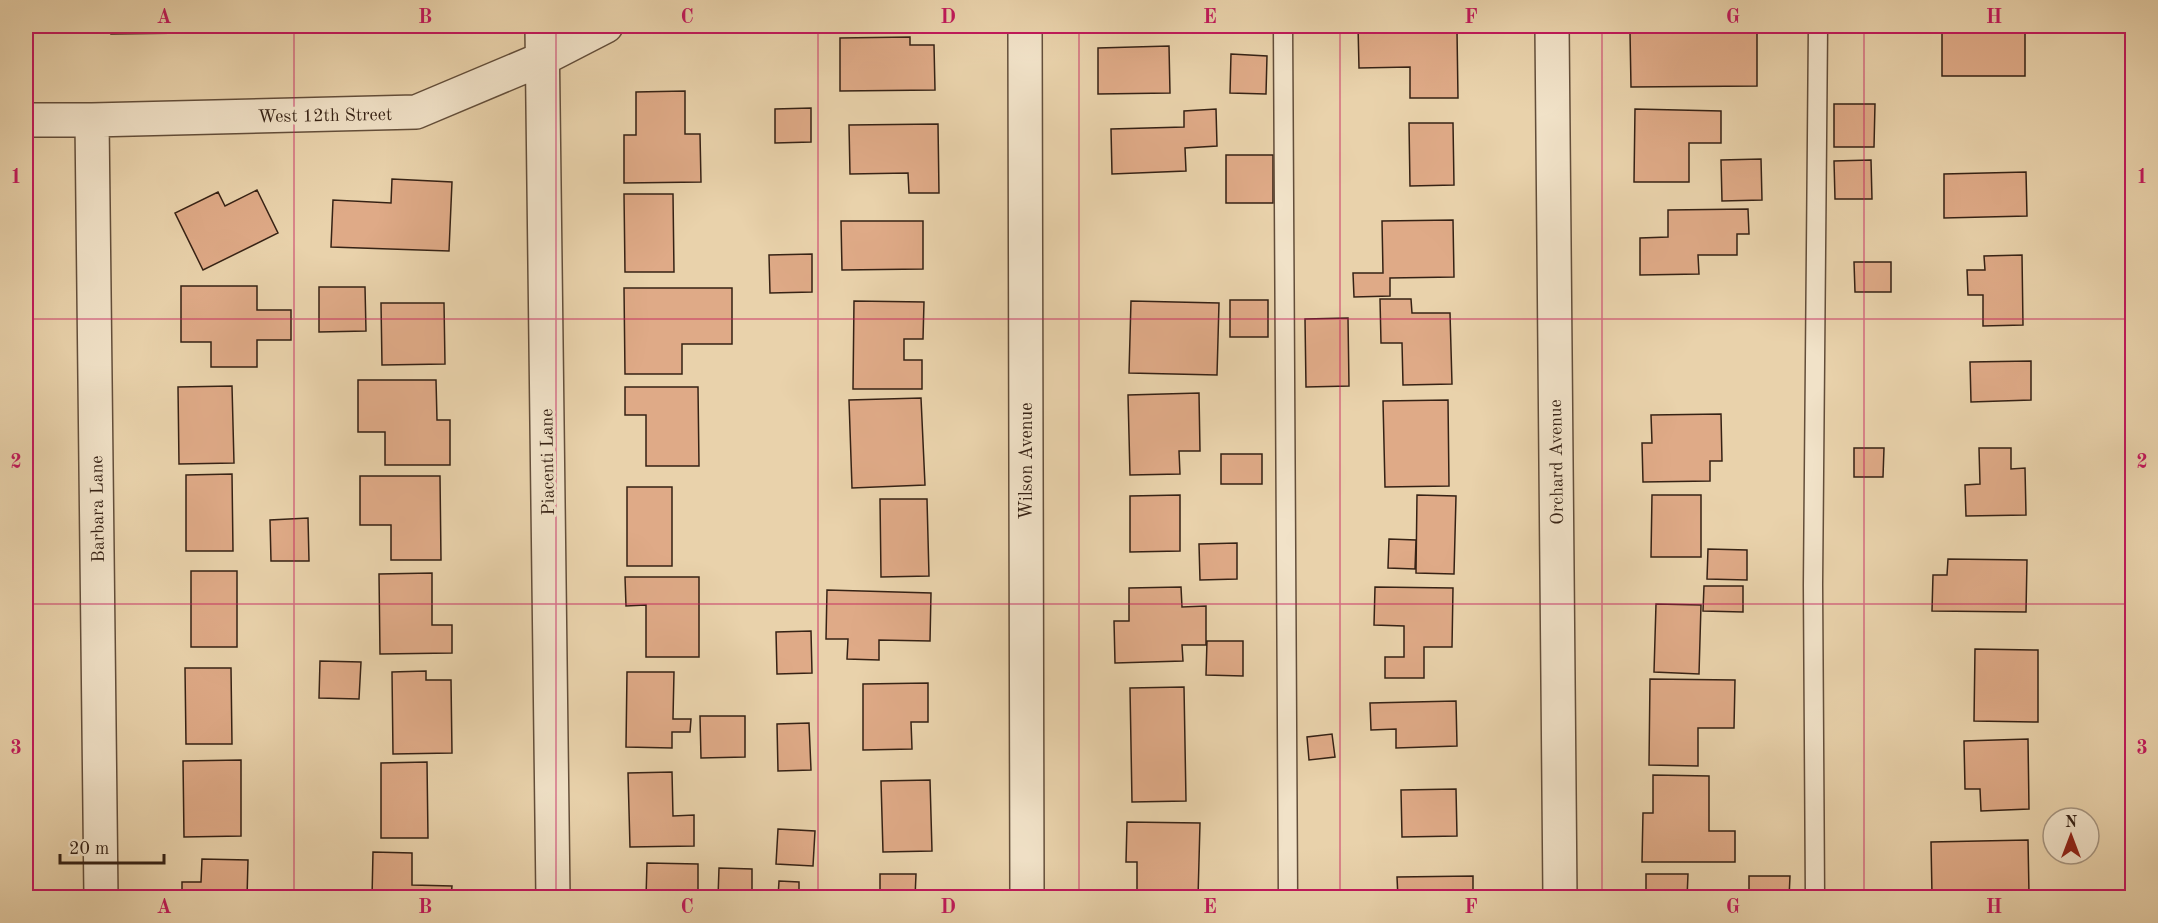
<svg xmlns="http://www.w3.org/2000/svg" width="2158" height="923" font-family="'Old Standard TT',serif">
	<rect width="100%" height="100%" fill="#e9d2ab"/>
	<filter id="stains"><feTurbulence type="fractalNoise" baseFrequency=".00333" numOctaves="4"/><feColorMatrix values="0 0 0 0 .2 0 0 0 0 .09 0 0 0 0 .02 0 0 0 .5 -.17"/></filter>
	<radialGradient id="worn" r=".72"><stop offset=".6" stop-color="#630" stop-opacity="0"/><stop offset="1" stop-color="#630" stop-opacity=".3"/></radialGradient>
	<!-- building -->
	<path fill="#dfaa87" stroke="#362215" stroke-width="1.5" d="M111,26H188V33L111,34Z
		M207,26H254L255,31L208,32Z
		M1358,26H1399V32L1457,31L1458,98H1410V67L1359,68Z
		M1757,31V86L1631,87L1630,32Z
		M2025,32V76H1942V33Z
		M910,37V45H934L935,90L840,91V38Z
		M1169,46L1170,93L1098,94V48Z
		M1231,54L1267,56L1266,94L1230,93Z
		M685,91V134H700L701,182L624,183V135H636V92Z
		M1834,104H1875L1874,147H1834Z
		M811,108V142L775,143V109Z
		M1216,109L1217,146L1185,148L1186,171L1112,174L1111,129L1184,127V111Z
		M1635,109L1721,111V143H1689V182H1634Z
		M1409,123H1453L1454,185L1410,186Z
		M938,124L939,193H909L908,173L850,174L849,125Z
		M1226,155H1273V203H1226Z
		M1761,159L1762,200L1722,201L1721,160Z
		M1871,160L1872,199H1835L1834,161Z
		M2026,172L2027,216L1944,218V174Z
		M392,179L452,182L449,251L331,247L333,200L391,203Z
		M257,190L278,233L203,270L175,213L218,192L225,206Z
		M624,194H673L674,272H625Z
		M1748,209L1749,234H1737V255H1698L1699,274L1640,275V238L1668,237V210Z
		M1453,220L1454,277L1390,278V296L1354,297L1353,273H1383L1382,221Z
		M841,221H923V269L842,270Z
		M812,254V292L770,293L769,255Z
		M2022,255L2023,325L1983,326V295H1968L1967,270H1985L1984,256Z
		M1854,262H1891V292H1855Z
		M181,286H257V310H291V340H257V367H211V342H181Z
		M319,287H365L366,331L319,332Z
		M624,288H732V344H682V374H625Z
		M1380,299H1411L1412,313H1450L1452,384L1403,385L1402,343H1381Z
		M1230,300H1268V337H1230Z
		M854,301L924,302L923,339H904V360H922V389H853Z
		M1131,301L1219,303L1217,375L1129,373Z
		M381,303H444L445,364L382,365Z
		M1348,318L1349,386L1306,387L1305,319Z
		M2031,361V400L1971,402L1970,362Z
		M358,380H436L437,420H450V465H385V432H358Z
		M232,386L234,463L179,464L178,387Z
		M625,387H698L699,466H646V415H625Z
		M1199,393L1200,451H1179L1180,474L1130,475L1128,395Z
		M921,398L925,485L852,488L849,400Z
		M1448,400L1449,486L1385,487L1383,401Z
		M1721,414L1722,461H1710V481L1643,482L1642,443H1652L1651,415Z
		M1854,448H1884L1883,477H1854Z
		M1979,448H2011V469L2025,468L2026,515L1966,516L1965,485L1980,484Z
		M1221,454H1262V484H1221Z
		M232,474L233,551H186V475Z
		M360,476H440L441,560H391V525H360Z
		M627,487H672V566H627Z
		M1180,495V551L1130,552V496Z
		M1417,495L1456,496L1454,574L1416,573Z
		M1652,495H1701V557H1651Z
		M880,499H927L929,576L881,577Z
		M308,518L309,561H271L270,520Z
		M1389,539L1416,540L1415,569L1388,568Z
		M1237,543V579L1200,580L1199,544Z
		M1708,549L1747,550V580L1707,579Z
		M1948,559L2027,560L2026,612L1932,611L1933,575H1947Z
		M191,571H237V647H191Z
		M432,573V625H452V653L380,654L379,574Z
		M625,577H699V657H646V605L626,606Z
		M1704,586H1743V612L1703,611Z
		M1181,587L1182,607L1206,606V645H1182L1183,661L1115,663L1114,621H1129V588Z
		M1375,587L1453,588L1452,647H1424V678H1385V657H1404V626L1374,625Z
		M827,590L931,593L930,641L879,640V660L847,659L848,639H826Z
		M1656,604L1701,605L1699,674L1654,672Z
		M811,631L812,673L777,674L776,632Z
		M1207,641H1243V676L1206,675Z
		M1975,649L2038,650V722L1974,721Z
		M320,661L361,662L359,699L319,698Z
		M185,668H231L232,744H186Z
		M426,671V680H451L452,753L393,754L392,672Z
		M627,672H674L673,719H691L690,732H672V748L626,747Z
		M1650,679L1735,680L1734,728H1698V766L1649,765Z
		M928,683V722H911L912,749L863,750V684Z
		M1184,687L1186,801L1132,802L1130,688Z
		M1456,701L1457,746L1396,748V729L1371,730L1370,703Z
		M700,716H745V757L701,758Z
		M809,723L811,770L778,771L777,724Z
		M1332,734L1335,757L1309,760L1307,737Z
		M2028,739L2029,809L1981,811L1980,789H1965L1964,741Z
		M241,760V836L184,837L183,761Z
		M427,762L428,838H381V763Z
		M672,772L673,816L694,815V846L630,847L628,773Z
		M1653,775L1709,776V831H1735V862H1642L1643,813H1653Z
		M930,780L932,851L883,852L881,781Z
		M1456,789L1457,836L1402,837L1401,790Z
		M1127,822L1200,823L1198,898H1126V892H1137V862H1126Z
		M778,829L815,831L813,866L776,864Z
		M2028,840L2029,894L1932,895L1931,842Z
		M373,852L412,853V885L452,886L451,898H372Z
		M202,859L248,860L247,898H182V882H201Z
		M647,863L698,864V898H646Z
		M719,868L752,869V898H718Z
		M880,874H916L915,898H880Z
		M1646,874H1688L1687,898H1646Z
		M1473,876V898H1398L1397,877Z
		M1749,876H1790L1789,898H1749Z
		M779,881L799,882V892L836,893V898H778Z
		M1337,892V898H1299V893Z"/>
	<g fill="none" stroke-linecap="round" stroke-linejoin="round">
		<!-- lane casing -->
		<g stroke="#634e3a" stroke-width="21">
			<path id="lane" d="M1283,26L1288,898
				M1815,898L1813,585L1818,26"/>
		</g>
		<!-- street casing -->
		<g stroke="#634e3a" stroke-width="36">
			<path id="street" d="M542,26L553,898
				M1025,26L1027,898
				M1552,26L1560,898
				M26,120H92L416,112L542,59L606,26
				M92,120L101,898"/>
		</g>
		<!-- lane -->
		<use href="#lane" stroke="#f1e2c8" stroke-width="18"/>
		<!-- street -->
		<use href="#street" stroke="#f1e2c8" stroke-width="33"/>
	</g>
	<!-- grid -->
	<path fill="none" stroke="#c2185b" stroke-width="1.5" stroke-opacity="0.55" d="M294,26V898M556,26V898M818,26V898M1079,26V898M1340,26V898M1602,26V898M1864,26V898M26,319H2132M26,604H2132"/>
	<g text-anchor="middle" stroke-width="6" stroke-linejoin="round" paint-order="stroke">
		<!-- street labels -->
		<g font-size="18" fill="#362215" stroke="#f1e2c8">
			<text transform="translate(325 115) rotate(-1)" y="6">West 12th Street</text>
			<text transform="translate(1026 461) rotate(-90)" y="6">Wilson Avenue</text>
			<text transform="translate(547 462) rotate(-91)" y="6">Piacenti Lane</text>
			<text transform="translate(1556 462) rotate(-91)" y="6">Orchard Avenue</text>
			<text transform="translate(97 509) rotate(-91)" y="6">Barbara Lane</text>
		</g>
	</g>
	<!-- margin -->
	<rect width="2158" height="923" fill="none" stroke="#e9d2ab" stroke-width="66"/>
	<!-- north arrow -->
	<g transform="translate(2071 836)"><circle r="28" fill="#f1e2c8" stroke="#a69580" stroke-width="1.5"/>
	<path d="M0-4.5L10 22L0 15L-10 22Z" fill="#8f2418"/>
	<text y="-9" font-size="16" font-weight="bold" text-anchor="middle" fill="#362215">N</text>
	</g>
	<!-- scale -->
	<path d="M60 854v9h104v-9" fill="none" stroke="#362215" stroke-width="3"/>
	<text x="69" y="854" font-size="18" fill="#362215" stroke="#f1e2c8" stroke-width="4.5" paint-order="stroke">20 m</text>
	<rect x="33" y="33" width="2092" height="857" fill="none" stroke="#c2185b" stroke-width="2"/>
	<g font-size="20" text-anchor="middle" font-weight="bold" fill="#c2185b">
		<text x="164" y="23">A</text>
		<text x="425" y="23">B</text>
		<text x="687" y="23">C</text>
		<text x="948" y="23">D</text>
		<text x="1210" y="23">E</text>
		<text x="1471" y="23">F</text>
		<text x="1733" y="23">G</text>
		<text x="1994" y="23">H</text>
		<text x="16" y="183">1</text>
		<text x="2142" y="183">1</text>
		<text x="16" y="468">2</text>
		<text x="2142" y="468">2</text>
		<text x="16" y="754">3</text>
		<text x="2142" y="754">3</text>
		<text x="164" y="913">A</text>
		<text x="425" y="913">B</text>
		<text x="687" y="913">C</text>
		<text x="948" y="913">D</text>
		<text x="1210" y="913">E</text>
		<text x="1471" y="913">F</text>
		<text x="1733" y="913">G</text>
		<text x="1994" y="913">H</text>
	</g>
	<rect width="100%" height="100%" filter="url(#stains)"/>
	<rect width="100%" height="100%" fill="url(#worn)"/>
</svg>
